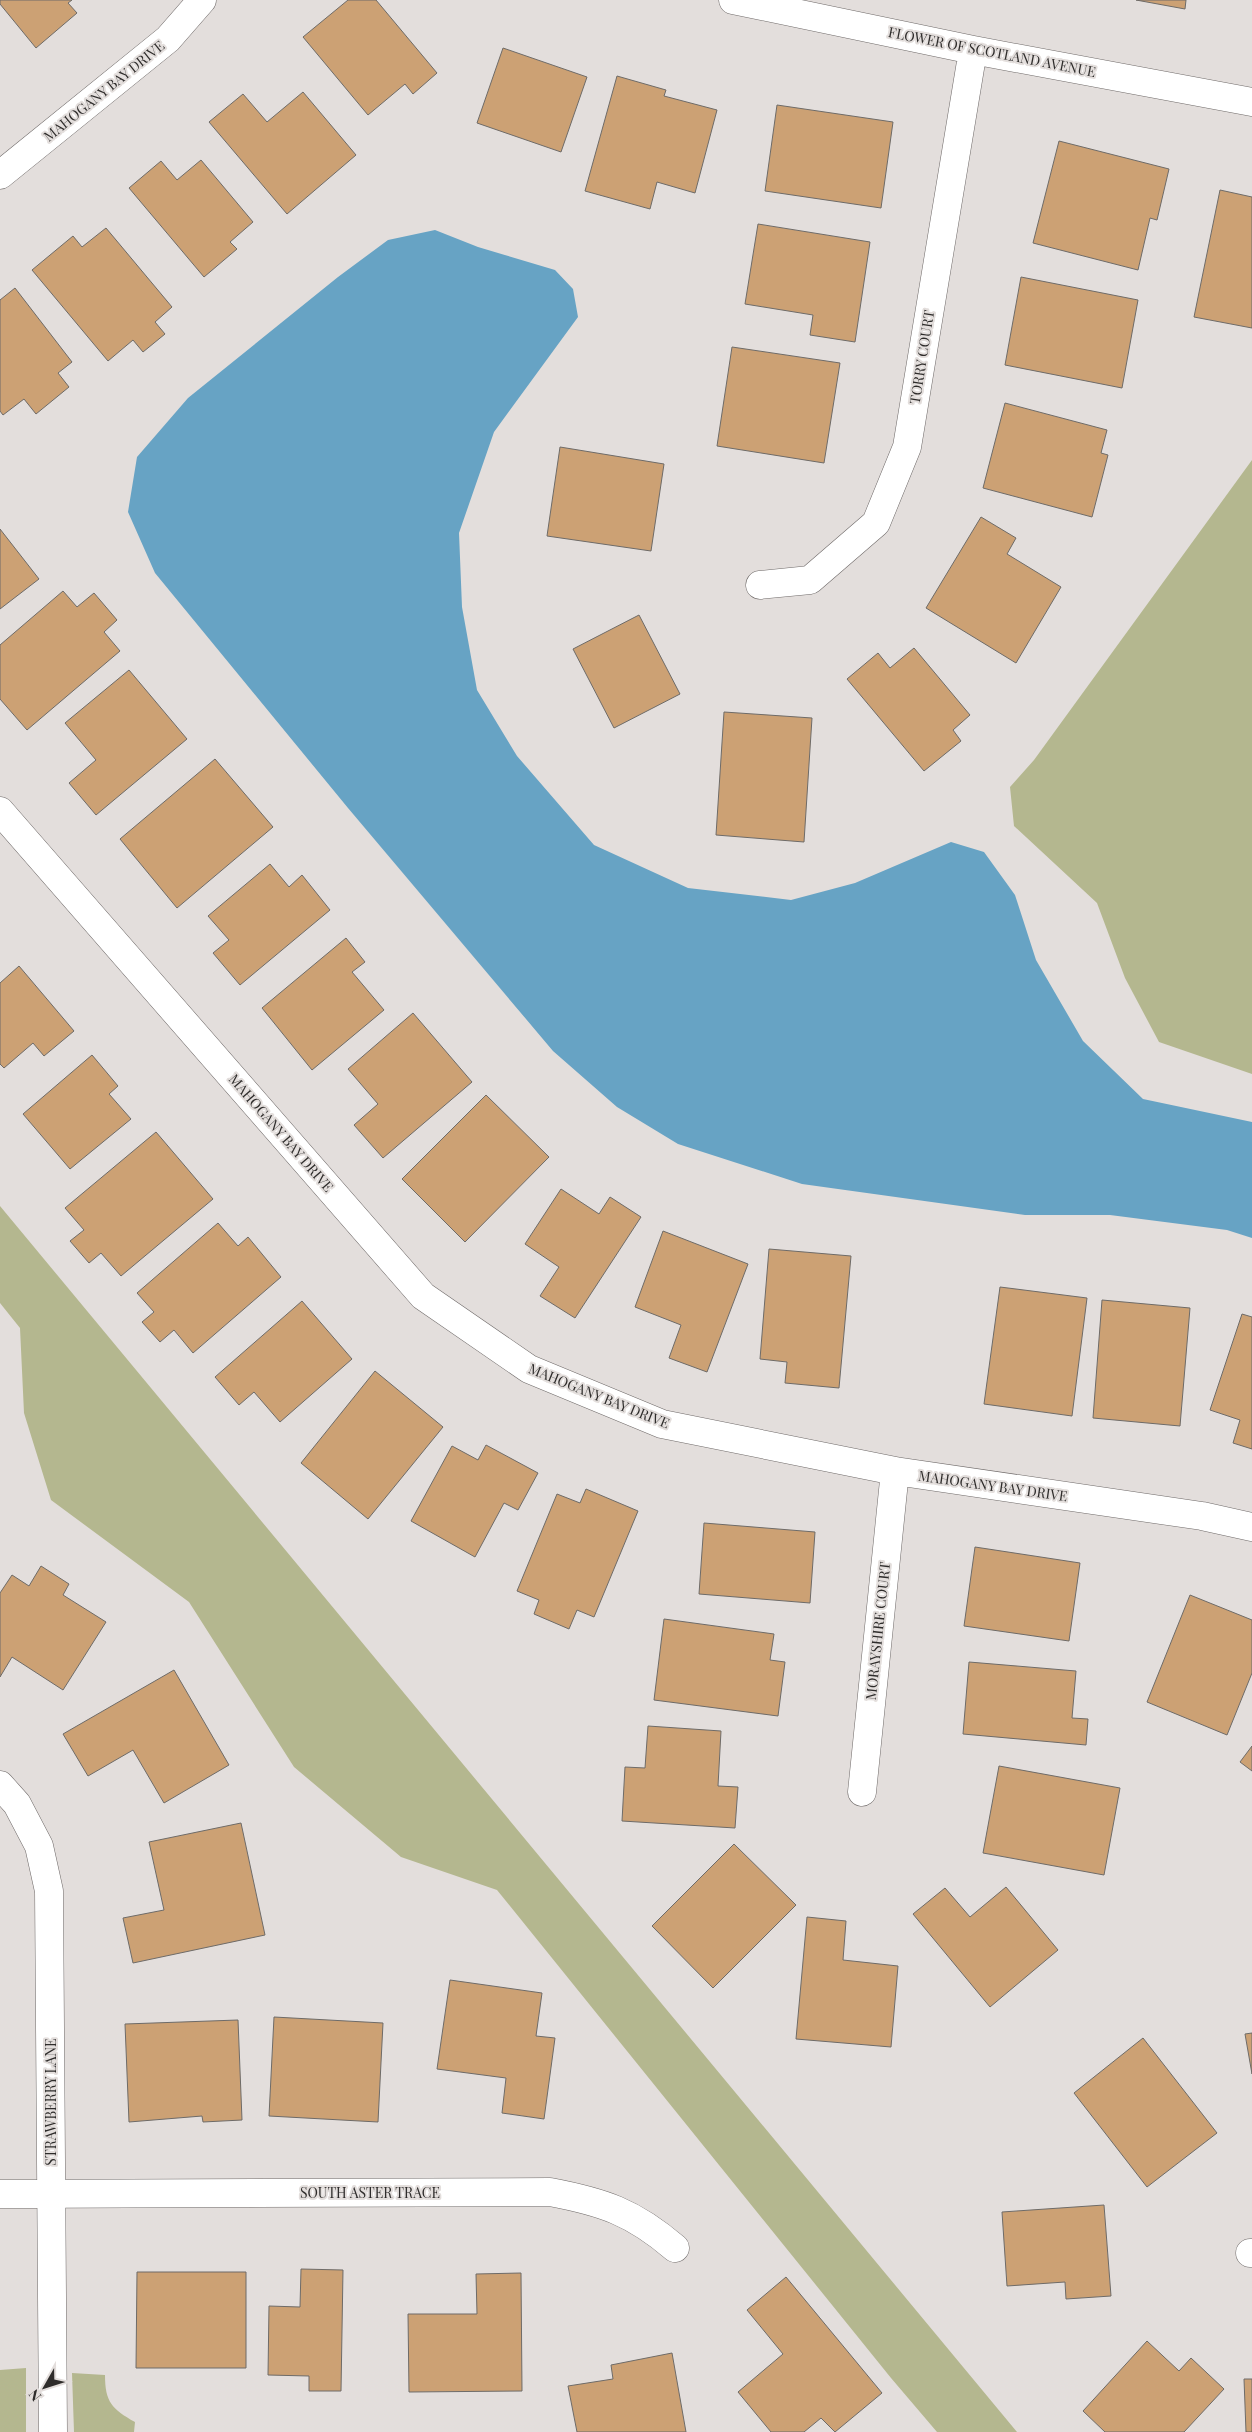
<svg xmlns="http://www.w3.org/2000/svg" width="1252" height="2432" font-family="'Playfair Display',serif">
	<rect width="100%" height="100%" fill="#e3dedc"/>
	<!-- green -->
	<path fill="#b4b78f" d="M1252,460V1074L1159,1042L1125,978L1097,903L1014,826L1010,787L1034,760Z
		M0,1206L1017,2432H937L891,2378L497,1890L401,1857L294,1767L189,1602L51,1500L24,1413L20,1328L0,1303Z
		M26,2368V2432H0V2370Z
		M72,2373L105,2375C105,2402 112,2409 135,2422L134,2432H74Z"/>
	<!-- water -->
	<path fill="#67a3c4" d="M435,230L478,247L555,270L573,289L578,317L494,432L459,533L462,607L477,690L517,756L594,845L688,888L791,900L855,883L951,842L984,852L1015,895L1036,960L1083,1041L1143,1099L1252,1122V1238L1227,1230L1110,1215H1025L802,1184L678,1144L617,1107L553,1051L348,808L155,573L128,512L137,457L188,398L338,277L388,240Z"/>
	<!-- building -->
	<path fill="#cca174" stroke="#6e6b68" d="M0,0H72L68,3L77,13L36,48L0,4Z
		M348,0H376L437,73L413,94L405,84L368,115L303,37Z
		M1136,0H1186L1185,9Z
		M503,48L587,77L561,152L477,123Z
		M617,76L666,90L664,96L717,110L695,193L657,182L650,209L585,191Z
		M303,92L356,155L287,214L209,122L243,94L267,122Z
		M777,105L893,122L881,208L765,191Z
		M1059,141L1169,169L1157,220L1150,218L1138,270L1033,243Z
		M201,160L253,222L230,242L237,249L204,277L129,188L161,161L177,180Z
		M1220,190L1252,197V328L1194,317Z
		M758,224L870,242L855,342L810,335L813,315L745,304Z
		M106,228L172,307L155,322L165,334L143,352L133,340L108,361L32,270L73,236L82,247Z
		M1021,277L1138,300L1122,388L1005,365Z
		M15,288L72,362L58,373L69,387L36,414L24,399L3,415L0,411V300Z
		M732,347L840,363L824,463L717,446Z
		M1005,403L1107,430L1101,453L1108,455L1092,517L983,488Z
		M560,447L664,464L651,551L547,536Z
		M981,517L1016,538L1007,554L1061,587L1016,663L926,608Z
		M0,529L39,579L0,609Z
		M63,591L77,607L94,593L117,620L104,632L120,651L27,730L0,699V645Z
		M639,615L680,694L614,728L573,649Z
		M914,648L970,715L953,730L961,741L924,771L847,679L878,653L890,668Z
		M129,670L187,739L96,815L69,783L96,760L65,723Z
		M724,712L812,718L804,842L716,835Z
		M215,759L273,827L177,908L120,839Z
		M270,864L289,887L302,875L330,910L240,985L213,953L229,940L208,916Z
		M346,938L365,962L352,972L384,1010L312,1070L262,1008Z
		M19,966L74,1031L44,1056L33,1043L4,1068L0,1064V983Z
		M413,1013L472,1082L383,1158L354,1125L378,1104L348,1069Z
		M92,1055L118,1086L109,1094L131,1119L70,1169L23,1114Z
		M486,1095L549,1157L465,1242L402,1179Z
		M156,1132L213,1199L121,1276L101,1253L89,1263L70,1241L84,1230L65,1208Z
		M561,1189L599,1214L610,1197L641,1217L575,1318L540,1296L559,1267L525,1244Z
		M218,1223L238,1246L248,1237L281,1277L193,1353L174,1330L160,1342L142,1322L154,1312L137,1293Z
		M663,1231L748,1264L707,1372L669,1358L681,1325L635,1307Z
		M769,1249L851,1256L839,1388L785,1383L787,1362L760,1359Z
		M1000,1287L1087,1298L1072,1416L984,1404Z
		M1102,1300L1190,1308L1180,1426L1093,1418Z
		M302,1301L352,1359L280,1422L254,1392L239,1405L215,1377Z
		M1242,1314L1252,1317V1449L1233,1443L1240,1420L1210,1410Z
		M375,1371L443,1427L368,1519L301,1463Z
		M486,1445L538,1473L518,1510L504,1503L475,1557L411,1521L452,1446L478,1460Z
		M586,1489L638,1511L594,1617L577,1610L569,1629L534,1614L539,1600L517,1591L557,1494L580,1503Z
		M704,1523L815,1532L810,1603L699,1594Z
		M975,1547L1080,1563L1069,1641L964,1626Z
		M41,1566L69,1584L63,1595L106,1622L63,1690L12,1657L0,1677V1593L12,1575L29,1586Z
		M1190,1595L1252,1620V1673L1227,1735L1147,1702Z
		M664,1619L774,1634L770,1660L785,1662L778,1716L654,1700Z
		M969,1662L1076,1671L1072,1718L1088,1719L1086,1745L963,1734Z
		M174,1670L229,1765L164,1803L133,1750L88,1776L63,1734Z
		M648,1726L721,1731L718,1786L738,1787L735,1828L622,1821L625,1767L645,1768Z
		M1252,1746V1771L1240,1762Z
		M999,1766L1120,1788L1104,1875L983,1853Z
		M241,1823L265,1935L133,1963L123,1918L164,1910L149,1842Z
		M734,1844L796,1905L713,1988L652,1926Z
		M1006,1887L1058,1950L990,2007L913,1914L945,1888L970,1917Z
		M807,1917L846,1921L843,1960L898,1966L891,2047L796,2039Z
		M450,1980L542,1993L536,2036L555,2038L544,2119L502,2113L506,2078L437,2069Z
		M274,2017L383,2023L378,2122L269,2116Z
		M238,2020L242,2120L203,2122L202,2116L129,2122L125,2024Z
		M1252,2033V2074L1245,2034Z
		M1143,2038L1217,2133L1147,2187L1074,2093Z
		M1104,2205L1111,2296L1066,2299L1065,2282L1007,2286L1002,2212Z
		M301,2269L343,2270L341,2391H309V2376L268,2375L269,2306L300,2307Z
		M137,2272H246V2368H136Z
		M521,2273L522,2391L409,2392L408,2314H477L476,2274Z
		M786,2277L882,2393L835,2432L821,2418L804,2432H771L738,2392L783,2354L747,2310Z
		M1147,2341L1179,2371L1191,2358L1224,2389L1184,2432H1105L1083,2411Z
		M672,2353L686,2432H577L568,2386L613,2379L611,2365Z
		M1244,2379H1252V2432H1246Z"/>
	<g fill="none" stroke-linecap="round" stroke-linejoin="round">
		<!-- street casing -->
		<g stroke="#6f6a69" stroke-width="29">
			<path id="street" d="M733,0L973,50L1252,102
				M0,175L168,39L202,0
				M760,585L810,580L876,523L907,447L973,50
				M0,811L423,1296L529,1369L662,1424L895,1471L1202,1516L1252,1527
				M0,1785L17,1804L39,1846L49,1891L53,2432
				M862,1792L895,1471
				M0,2194L550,2192C603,2202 633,2212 675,2248
				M1250,2253H1252"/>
		</g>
		<!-- street -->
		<use href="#street" stroke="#fff" stroke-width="28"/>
	</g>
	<g text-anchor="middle" stroke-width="4" stroke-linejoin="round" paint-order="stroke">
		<!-- street labels -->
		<g font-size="14" fill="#2e2c2b" stroke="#e3dedc">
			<text transform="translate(992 52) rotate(11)" y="5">FLOWER OF SCOTLAND AVENUE</text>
			<text transform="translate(104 91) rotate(-39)" y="5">MAHOGANY BAY DRIVE</text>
			<text transform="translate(922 357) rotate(-81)" y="5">TORRY COURT</text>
			<text transform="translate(281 1133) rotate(49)" y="5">MAHOGANY BAY DRIVE</text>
			<text transform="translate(599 1396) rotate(22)" y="5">MAHOGANY BAY DRIVE</text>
			<text transform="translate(993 1486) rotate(8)" y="5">MAHOGANY BAY DRIVE</text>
			<text transform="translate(878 1631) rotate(-84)" y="5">MORAYSHIRE COURT</text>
			<text transform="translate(51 2102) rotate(-90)" y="5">STRAWBERRY LANE</text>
			<text x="370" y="2198">SOUTH ASTER TRACE</text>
		</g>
	</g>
	<!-- north arrow -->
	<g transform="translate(45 2387) rotate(231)" stroke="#e3dedc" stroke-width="4" paint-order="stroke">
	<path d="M0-4L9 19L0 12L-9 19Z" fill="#2e2c2b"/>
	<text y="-8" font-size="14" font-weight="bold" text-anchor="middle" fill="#2e2c2b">N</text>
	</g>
</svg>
